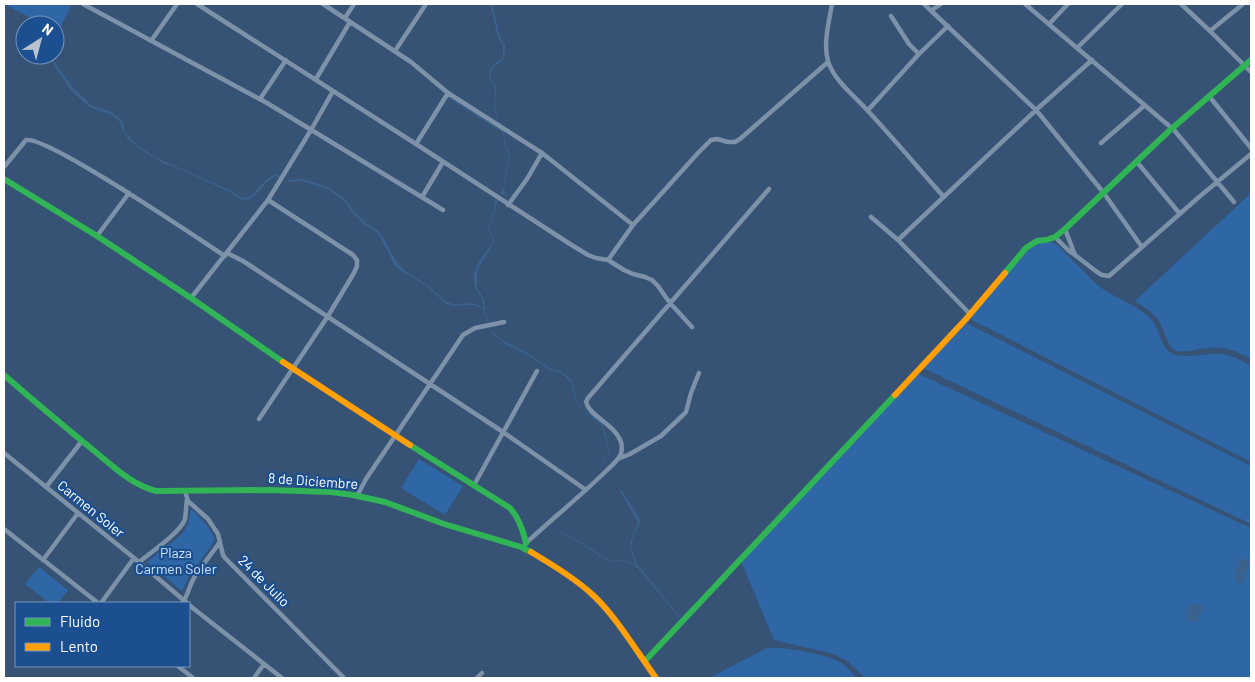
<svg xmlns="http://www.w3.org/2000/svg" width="1255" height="682" font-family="Barlow,sans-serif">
	<rect width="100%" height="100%" fill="#365274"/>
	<!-- green -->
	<path fill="#2f66a5" d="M4,4H66L71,6L58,32L55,31V25H44Z
		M1251,193V359C1243,355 1232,349 1222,348C1210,345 1183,354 1176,351C1166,346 1164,326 1157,318C1151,311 1142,306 1135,301Z
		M1051,242C1060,245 1064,252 1071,259C1079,267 1087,275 1095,283C1111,297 1136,304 1150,318C1160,328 1161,348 1171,353C1181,360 1209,352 1223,354C1233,356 1243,361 1251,366V462L972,320V316L1028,251L1039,243Z
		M966,323L1251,466V524L925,369L924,368Z
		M919,374L1251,528V678H865L847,661L834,654L774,640L741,561L916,375Z
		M419,459L463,486L445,515L401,488Z
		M191,509C201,518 209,526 215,539L211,546L189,576L182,591L147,562L182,534L188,524Z
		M39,567L68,590L58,603H49L25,584Z
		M767,648C782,646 832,655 843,664C848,667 852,674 857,678H709Z"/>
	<!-- water -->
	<path fill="#3b618d" d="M492,4H495L493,7L500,37L505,44V52L503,60L493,67L490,77L496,88L495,107L498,118C491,109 497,97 494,87C492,78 486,80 491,68C493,63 499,61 503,58V44L498,38L491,7Z
		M48,55H50L73,88L92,106L112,112L123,122L125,132L131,139L141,148L159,159L232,191C245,202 249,199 259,187C263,183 267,179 271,176L275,174L282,177L280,178L275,176C258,186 253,212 232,193L182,170L165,164L140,149L128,139L122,129L120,122L112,115L89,107L70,89Z
		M449,97L504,132L505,143L510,154L504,188L505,193L508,196V197L504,194L502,195L500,193L503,190L509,154L504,143L503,133L448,98Z
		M303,179L328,187L340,195L348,202L353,210L367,224L375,228L381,234L398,264L405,271L429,286L447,302L453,304L473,303L483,307C484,297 480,297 476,289C468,271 483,256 493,243V238L488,229L495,207L494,199L498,201L489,229L493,235L494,243L479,267L477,274V288L484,299L485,311L488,321H487L483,308L472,305L453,306L446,304L427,286L403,272L395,266L379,235L373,230L365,225L350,210L346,203L328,189L302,181L287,182L288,180Z
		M491,332H493L502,340L526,352L551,369L561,371L571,379L574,387L575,397L577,402L603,425L610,452C606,457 601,463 602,469L601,467L604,458L609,452L602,426L576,402L574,397L573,387L570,381L562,373L550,370L528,355L505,344Z
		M616,482L639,516L640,523L633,537L631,547L637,564L680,617H679L636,566L623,561L609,562L588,548L554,528H555L587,546L610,561L623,560L636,565C634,559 630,551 630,545C631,535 639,527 638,517Z
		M1244,559L1249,560C1249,566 1245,578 1242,583L1239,584L1235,580V572L1239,561Z
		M1191,604L1200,605L1203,608L1201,613L1198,615L1197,621L1190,622C1184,616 1186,611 1191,604Z"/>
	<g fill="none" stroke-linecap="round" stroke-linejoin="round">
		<!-- stream -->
		<path stroke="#3b618d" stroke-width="2" d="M621,491L639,522"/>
		<!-- street -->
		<path stroke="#7d92a8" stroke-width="4.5" d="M83,4L267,103L443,210
			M197,4L416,144L570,244L588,255L596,258L608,260L624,270L633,274L645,277L652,280L658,286L670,303L692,327
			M323,4L411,62L448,93L542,153L633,225
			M832,4C829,22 823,43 828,61C834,81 855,96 868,111C894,139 919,169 944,197
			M924,4L1036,110L1103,192L1142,247
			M1025,4L1174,130L1234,202
			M1181,4L1210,31L1251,72
			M932,10L941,4
			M891,16L909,44L919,54
			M345,18L354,4
			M1049,24L1068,4
			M1210,31L1243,4
			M151,41L177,4
			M1077,48L1122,4
			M395,51L426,4
			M316,79L350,22
			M1209,96L1251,148
			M260,99L286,60
			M868,110L919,54L948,26
			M1101,143L1145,105
			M416,144L448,93
			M1137,162L1180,214
			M4,167L26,140C48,136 197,238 225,256
			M422,197L443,162
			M508,205L527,179L542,153
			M871,217L898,240L970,314
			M1065,229L1075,255
			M97,236L129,193
			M1055,237L1069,251L1075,255L1097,272L1102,275L1109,276L1199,197L1251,154
			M898,240L1036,110L1092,60
			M227,253L243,261L503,432L586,490
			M608,260L633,225L698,153L711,140L717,139L728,142H735L740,139L828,62
			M191,298L268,200L311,130L333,91
			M259,419L328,316L354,273L357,266V260L353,255L268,200
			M4,453L134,558L187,603
			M618,459L630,454L661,436L683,415L686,412L691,393L699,373
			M474,485L537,371
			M46,487L82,441
			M185,491L188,501L208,519L218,534L223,555L225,558L344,678
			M357,496L366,479L395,436L463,335L475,328L504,322
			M4,529L98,603
			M525,544C551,520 578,498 603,474C609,468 618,461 621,454C622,450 622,446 621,442C614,423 590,417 586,402L588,398L769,189
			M43,560L78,513
			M139,562C150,553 181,532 185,519C186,513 186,506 187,499
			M101,603L134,558
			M182,603C188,596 189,586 194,578C201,565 212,555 220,541
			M189,605L282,678
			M178,666L193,678
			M254,678L264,664
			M477,678L482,673"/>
		<!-- fast -->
		<path stroke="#30b455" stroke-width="6" d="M4,179L97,236L191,298L283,362
			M1005,273L1026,248L1037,241L1046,240L1055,237L1065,229L1169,131L1251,60
			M4,375C35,402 66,428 98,454C116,469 133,485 156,491L270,490L331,492L353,495L385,502L444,524L521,547L531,552
			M410,445L510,508C519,518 523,530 526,543
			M645,661L895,395"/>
		<!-- slow -->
		<path stroke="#ff9f0a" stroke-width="6" d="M283,362L410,445
			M895,395L966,319L1005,273
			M531,552C551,564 576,579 594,596C617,618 637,652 656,678"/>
	</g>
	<g text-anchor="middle" stroke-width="4.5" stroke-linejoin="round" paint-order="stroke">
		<!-- street labels -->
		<g font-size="14" fill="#fff" stroke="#1b4f8f">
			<text transform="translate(313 481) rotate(4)" y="5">8 de Diciembre</text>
			<text transform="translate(91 509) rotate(39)" y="5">Carmen Soler</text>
			<text transform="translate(264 581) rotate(45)" y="5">24 de Julio</text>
		</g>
		<!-- park labels -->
		<g font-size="14" fill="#cfe3fa" stroke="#1b4f8f">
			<text x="176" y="558">Plaza<tspan x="176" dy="16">Carmen Soler</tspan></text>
		</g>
	</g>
	<!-- border -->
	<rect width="1255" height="682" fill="none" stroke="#ffffff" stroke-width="10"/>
	<!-- legend -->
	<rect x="15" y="602" width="175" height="65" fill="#1b4f8f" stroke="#7695bc"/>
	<rect x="25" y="618" width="25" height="8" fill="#30b455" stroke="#7695bc"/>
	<text x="60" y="627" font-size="15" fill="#ffffff">Fluido</text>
	<rect x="25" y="643" width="25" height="8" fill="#ff9f0a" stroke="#7695bc"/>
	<text x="60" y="652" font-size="15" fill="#ffffff">Lento</text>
	<!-- north arrow -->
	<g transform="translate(40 40) rotate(36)"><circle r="24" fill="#1b4f8f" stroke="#7695bc"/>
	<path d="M0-4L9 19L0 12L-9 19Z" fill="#b9c2ce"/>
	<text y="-8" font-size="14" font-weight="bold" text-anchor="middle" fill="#ffffff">N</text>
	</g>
</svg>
